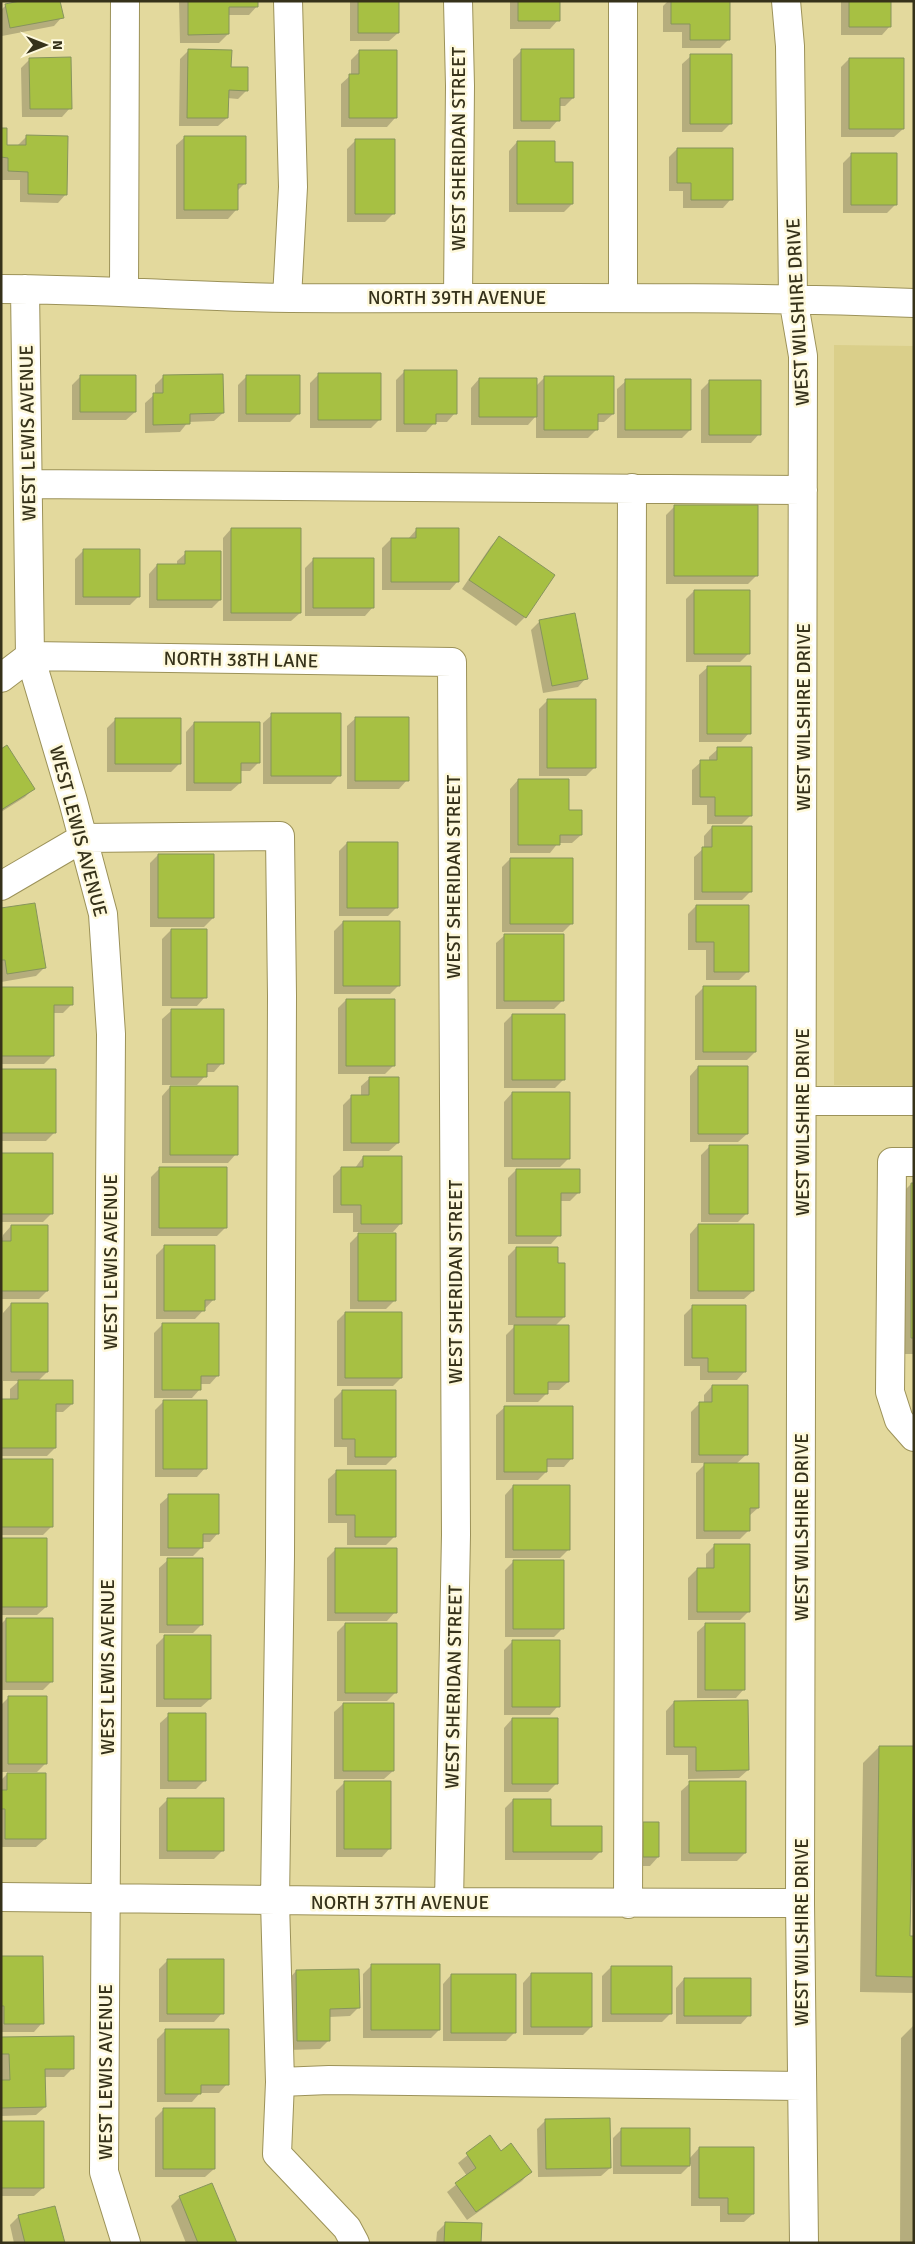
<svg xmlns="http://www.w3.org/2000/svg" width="915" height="2244" font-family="Signika,sans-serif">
	<rect width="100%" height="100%" fill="#e3d99d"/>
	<!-- built -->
	<path fill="#dacf8a" d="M834,345L914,346V1086L834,1085Z"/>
	<!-- shadow -->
	<path fill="#0003" d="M11,1H59L62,17L54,26L2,36L1,10L6,5L12,4Z
		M179,1H257V6L249,15H227L228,34L219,43H180Z
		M350,1H398V33L389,41H350Z
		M510,1H558V20L550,29H510Z
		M668,1H729V39L720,48H682V32H663V6Z
		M841,1H890V26L882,35H841Z
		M189,50L230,68L247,90L238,99L227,98V118L218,126H179L180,59Z
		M522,50L573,98L565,106H558V120L550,129H513V59Z
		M359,52L395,118L387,127H341V84L351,75V60Z
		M691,56L730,124L722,132H682V64Z
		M30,59L70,108L62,117H22L21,68Z
		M849,59L903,129L894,137H841V67Z
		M1,130L5,146L18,145L27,136L66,194L58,203L20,202V180H1Z
		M185,137L245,183L236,192V210L228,219H176V145Z
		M356,140L394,213L385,222H347V149Z
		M517,142L554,164L572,204L564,212H509V151Z
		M677,149L731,199L723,208H683V191H669V157Z
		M852,154L895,205L887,213H843V163Z
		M405,371L455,413L447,422H435L426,432H396V380Z
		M319,374L380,419L371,428H310V383Z
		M81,376L135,412L126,420H72V385Z
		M247,376L299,413L290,422H238V385Z
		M163,377L223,413L214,421L188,422L180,432L145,433V403L155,394V385Z
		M545,377L613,414L604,422H596V430L588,438H536V416L528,425H471V388L479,379L536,386Z
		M626,381L690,430L682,438H617V389Z
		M710,381L759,434L751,443H701V390Z
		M675,506L757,575L748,584H666V515Z
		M231,529L300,613L291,621H223V538Z
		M417,529L458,581L450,590H382V548L391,539H408Z
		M499,538L525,617L516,626L462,589L491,546Z
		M84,550L138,597L130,605H75V559Z
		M186,553L220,600L212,608H149V574L157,565H177V561Z
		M314,559L373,607L365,616H305V568Z
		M694,591L749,653L740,662H686V599Z
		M540,621L586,678L578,687L543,693L531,630Z
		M708,667L749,733L741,742H699V675Z
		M547,701L595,767L586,776H539V709Z
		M272,715L339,775L331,784H263V723Z
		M356,718L407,780L399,789H347V726Z
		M116,719L180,763L171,772H107V728Z
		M194,723L259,762L250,771H240V783L231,791H186V732Z
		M718,749L751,815L742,824H707V805H692V770L701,762H709V757Z
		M1,750L33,789L25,797L1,812Z
		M518,780L568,811L581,835L572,843H558L550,853H510V789Z
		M712,827L751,891L742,900H694V857L704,848V836Z
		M347,843L397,907L388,916H339V851Z
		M158,855L213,918L204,927H150V863Z
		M510,859L571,924L563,932H502V867Z
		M696,906L748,971L739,980H706V950H688V914Z
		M1,909L44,968L36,976L1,982Z
		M343,922L399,985L390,994H334V931Z
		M171,930L205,997L197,1006H162V939Z
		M505,935L563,1000L554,1009H496V943Z
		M704,987L755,1052L747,1060H695V996Z
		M1,989L71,1005L63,1013H52V1056L44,1064H1Z
		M346,1000L394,1065L385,1074H338V1008Z
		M171,1011L222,1063L214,1072H205V1076L197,1085H162V1019Z
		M512,1015L564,1079L555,1088H504V1023Z
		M698,1067L747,1134L738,1142H690V1076Z
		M1,1070L54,1133L46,1141H1Z
		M370,1078L398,1143L389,1151H343V1105L352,1096H361V1086Z
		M170,1087L236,1154L228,1163H162V1096Z
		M512,1093L569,1158L560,1167H504V1102Z
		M710,1146L747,1213L738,1222H701V1155Z
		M1,1155L51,1214L43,1222H1Z
		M363,1157L401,1223L393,1232H353V1213H333V1176L341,1168H355Z
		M159,1169L225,1228L217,1236H151V1177Z
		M516,1170L578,1193L570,1201H559V1235L551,1244H508V1178Z
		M911,1184H914V1354H895V1200Z
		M698,1225L753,1291L744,1299H690V1234Z
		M11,1226L47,1291L39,1299H1V1242L3,1235Z
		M358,1235L395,1300L386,1309H350V1243Z
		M164,1247L214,1299L195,1319H156V1255Z
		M516,1248L557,1264L564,1317L554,1327L568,1382L559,1390H547V1393L538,1402H506V1335L516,1325H508V1256Z
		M11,1304L47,1372L38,1381L72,1404L63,1412H55V1448L47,1456H1V1400H10V1389L19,1381H3V1313Z
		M693,1306L745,1371L737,1380H700V1366H684V1315Z
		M345,1313L401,1378L393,1386H337V1321Z
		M162,1325L218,1375L210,1384H200V1389L192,1398H154V1333Z
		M712,1386L747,1454L736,1464L758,1508L749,1516V1530L740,1539H696V1473L706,1463H691V1412L699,1404H704V1395Z
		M342,1391L395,1456L386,1465H347V1447H334V1399Z
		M163,1402L205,1468L197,1477H155V1410Z
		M505,1407L572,1458L564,1467H546V1472L538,1480H496V1415Z
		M1,1460L51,1527L43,1535H1Z
		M337,1471L395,1536L386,1545H347V1523H328V1479Z
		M513,1486L569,1549L560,1558H505V1495Z
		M169,1496L218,1533L210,1542H202V1547L193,1556H160V1504Z
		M1,1539L46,1607L37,1615H1Z
		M714,1546L749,1611L740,1620H688V1578L697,1569H706V1554Z
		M336,1549L395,1612L387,1621H327V1558Z
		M168,1560L202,1624L193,1633H159V1568Z
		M513,1562L563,1628L554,1637H505V1570Z
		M6,1619L51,1682L43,1690H1V1624Z
		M345,1624L395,1693L387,1701H337V1632Z
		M706,1624L744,1689L736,1698H697V1632Z
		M164,1637L210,1699L201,1707H156V1645Z
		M512,1642L558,1706L550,1715H504V1650Z
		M9,1697L46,1763L37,1772H1V1705Z
		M674,1702L748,1770L739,1778L688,1779V1755H666V1711Z
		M343,1704L393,1771L384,1779H334V1712Z
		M169,1715L204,1781L196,1789H160V1723Z
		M512,1719L557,1783L548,1792H504V1728Z
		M879,1747H914V1806H910L909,1937H914V1993L860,1992L863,1763Z
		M7,1774L45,1839L36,1847H1V1780Z
		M344,1783L390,1848L382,1857H336V1791Z
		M690,1783L745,1853L737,1861H681V1791Z
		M168,1799L222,1851L214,1859H159V1808Z
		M513,1800L550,1828L601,1851L592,1860H505V1808Z
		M644,1823L658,1857L650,1866H635V1832Z
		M1,1957L42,2023L34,2032H1Z
		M168,1960L222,2013L214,2022H159V1969Z
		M372,1965L439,2030L431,2038H363V1974Z
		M611,1967L671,2013L662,2022H602V1976Z
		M296,1971L358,2008L350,2016L329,2017V2040L320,2049L289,2050L288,1980Z
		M531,1974L591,2027L583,2035H523V1983Z
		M451,1975L515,2032L506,2041H443V1984Z
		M684,1979L749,2015L741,2024H676V1988Z
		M914,2025V2243H900L901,2038Z
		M166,2030L227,2084L219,2093H200L192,2102H157V2039Z
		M1,2039L73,2068L64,2077H44L45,2107L36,2115L1,2116Z
		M163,2110L214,2169L205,2177H155V2118Z
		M546,2120L610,2168L601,2176L538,2177L537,2129Z
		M1,2122L43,2188L34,2196H1Z
		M622,2129L689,2159L699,2148L753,2214L744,2222H720V2206H691V2164L681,2174H613V2138Z
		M490,2137L500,2152L530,2172L522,2181L467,2220L447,2192L467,2176L458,2163Z
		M180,2197L235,2243H186L171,2206Z
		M54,2207L63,2243H14L10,2225L18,2217Z
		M445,2224L480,2243H436L437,2232Z"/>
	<!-- building -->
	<path fill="#a7c043" stroke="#87945d" d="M20,1H60L64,18L10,28L5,4Z
		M188,1H258V7H229V34L188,35Z
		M358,1H399V33H358Z
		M518,1H560V21H518Z
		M671,1H730V40H690V24H671Z
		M849,1H891V27H849Z
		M188,49L232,50L231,67H248V91L229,90L228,118H187Z
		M521,49H574V98H560V121H521Z
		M359,50H397V118H349V74H359Z
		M690,54H732V124H690Z
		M71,57L72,109H30L29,58Z
		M849,58H904V129H849Z
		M1,128H7V145H26V135L68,136L67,195L28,194V172L8,171V158L1,157Z
		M184,136H246V184H238V210H184Z
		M355,139H395V214H355Z
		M517,141H555V162H573V204H517Z
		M677,148H733V200H691V183H677Z
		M851,153H897V205H851Z
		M404,370H457V414H436V424H404Z
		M318,373H381V420H318Z
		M223,374L224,413L190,414V424L153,425V393H163V375Z
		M80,375H136V412H80Z
		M246,375H300V414H246Z
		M544,376H614V414H598V430H544Z
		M479,378H537V417H479Z
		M625,379H691V430H625Z
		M709,380H761V435H709Z
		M674,505H758V576H674Z
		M231,528H301V613H231Z
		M416,528H459V582H391V538H416Z
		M499,536L555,575L526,618L469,580Z
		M83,549H140V597H83Z
		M185,551H221V600H157V564H185Z
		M313,558H374V608H313Z
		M694,590H750V654H694Z
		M575,613L588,679L552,686L539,620Z
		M707,666H751V734H707Z
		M547,699H596V768H547Z
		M271,713H341V776H271Z
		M355,717H409V781H355Z
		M115,718H181V764H115Z
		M194,722H260V763H241V783H194Z
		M7,745L35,789L1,810V749Z
		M717,747H752V816H715V797H700V760H717Z
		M518,779H569V810H582V835H560V845H518Z
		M712,826H752V892H702V847H712Z
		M347,842H398V908H347Z
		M158,854H214V918H158Z
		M510,858H573V924H510Z
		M35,903L46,968L7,974L5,960H1V908Z
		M696,905H749V972H714V942H696Z
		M343,921H400V986H343Z
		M171,929H207V998H171Z
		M504,934H564V1001H504Z
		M703,986H756V1052H703Z
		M1,987H73V1005H54V1056H1Z
		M346,999H395V1066H346Z
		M171,1009H224V1064H207V1077H171Z
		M512,1014H565V1080H512Z
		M698,1066H748V1134H698Z
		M1,1069H56V1133H1Z
		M369,1077H399V1143H351V1095H369Z
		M170,1086H238V1155H170Z
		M512,1092H570V1159H512Z
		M709,1145H748V1214H709Z
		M1,1153H53V1214H1Z
		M363,1156H402V1224H361V1205H341V1167H363Z
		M159,1167H227V1228H159Z
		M516,1169H580V1193H561V1236H516Z
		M911,1183H914V1338H911Z
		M698,1224H754V1291H698Z
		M11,1225H48V1291H1V1241H11Z
		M358,1233H396V1301H358Z
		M164,1245H215V1300H205V1311H164Z
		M516,1247H558V1263H565V1317H516Z
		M11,1303H48V1372H11Z
		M692,1305H746V1372H708V1358H692Z
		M345,1312H402V1378H345Z
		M162,1323H219V1376H201V1390H162Z
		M514,1325H569V1382H548V1394H514Z
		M18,1380H73V1404H56V1448H1V1399H18Z
		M712,1385H748V1455H699V1402H712Z
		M342,1390H396V1457H355V1439H342Z
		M163,1400H207V1469H163Z
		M504,1406H573V1459H547V1472H504Z
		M1,1459H53V1527H1Z
		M704,1463H759V1508H750V1531H704Z
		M336,1470H396V1537H355V1515H336Z
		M513,1485H570V1550H513Z
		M168,1494H219V1534H203V1548H168Z
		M1,1538H47V1607H1Z
		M714,1544H750V1612H697V1568H714Z
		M335,1548H397V1613H335Z
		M167,1558H203V1625H167Z
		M513,1560H564V1629H513Z
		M6,1618H53V1682H6Z
		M345,1623H397V1693H345Z
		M705,1623H745V1690H705Z
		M164,1635H211V1699H164Z
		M512,1640H560V1707H512Z
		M8,1696H47V1764H8Z
		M748,1700L749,1770L696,1771V1747H674V1701Z
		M343,1703H394V1771H343Z
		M168,1713H206V1781H168Z
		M512,1718H558V1784H512Z
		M879,1746H914L910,1936H914V1977L876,1976Z
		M7,1773H46V1839H5V1809H1V1790H7Z
		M344,1781H391V1849H344Z
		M689,1781H746V1853H689Z
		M167,1798H224V1851H167Z
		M513,1799H551V1826H602V1852H513Z
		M643,1822H659V1857H643Z
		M1,1956H43L44,2024H4V2006H1Z
		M167,1959H224V2014H167Z
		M371,1964H440V2030H371Z
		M611,1966H672V2014H611Z
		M359,1969L360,2008L330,2009V2041H297L296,1970Z
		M531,1973H592V2027H531Z
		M451,1974H516V2033H451Z
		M684,1978H751V2016H684Z
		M165,2029H229V2085H201V2094H165Z
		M74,2036V2069H45L46,2107L1,2108V2080H10L9,2054H1V2037Z
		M163,2108H215V2169H163Z
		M610,2118L611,2168L546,2169L545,2119Z
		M1,2121H44V2188H1Z
		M621,2128H690V2166H621Z
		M490,2135L501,2151L511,2143L532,2172L476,2212L455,2183L476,2168L466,2153Z
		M699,2147H754V2214H728V2198H699Z
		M212,2183L237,2243H198L179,2196Z
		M55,2206L65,2243H25L18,2215Z
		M445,2222L482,2223L481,2243H444Z"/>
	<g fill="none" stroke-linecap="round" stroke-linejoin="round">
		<!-- minor casing -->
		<g stroke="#9c9259" stroke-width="30">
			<path id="minor" d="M623,1V296
				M786,1L790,46L793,298L803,356L800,1903L804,2243
				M1,289C98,289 194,297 290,298C498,299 706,295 914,303
				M25,289L30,656L73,801L103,914L111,1034L104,2172L126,2243
				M124,292L125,1
				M458,297L460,86L458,1
				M287,298L293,187L288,1
				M28,484L803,490
				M1,678L30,656L452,662L456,1535L449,1902
				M1,886L83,838L280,836L282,996L280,1556L275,1901L280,2082L277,2154L347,2228L355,2243
				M802,1101H914
				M914,1162H892L890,1392L899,1420L914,1437
				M1,1897L449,1902L800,1903
				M628,1904L632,488
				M280,2082L329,2080L802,2086"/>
		</g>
		<!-- minor -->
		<use href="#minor" stroke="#fff" stroke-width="28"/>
	</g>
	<g text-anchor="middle" stroke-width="5" stroke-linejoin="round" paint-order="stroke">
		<!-- street labels -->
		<g font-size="19" fill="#36321a" stroke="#fef9dc">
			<text transform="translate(458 149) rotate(-90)" y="7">WEST SHERIDAN STREET</text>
			<text x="457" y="304">NORTH 39TH AVENUE</text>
			<text transform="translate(797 312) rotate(-93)" y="7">WEST WILSHIRE DRIVE</text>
			<text transform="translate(27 433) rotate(-91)" y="7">WEST LEWIS AVENUE</text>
			<text transform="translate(241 659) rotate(1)" y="7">NORTH 38TH LANE</text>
			<text transform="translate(803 717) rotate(-90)" y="7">WEST WILSHIRE DRIVE</text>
			<text transform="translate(79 831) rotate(75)" y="7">WEST LEWIS AVENUE</text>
			<text transform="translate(453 877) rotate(-90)" y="7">WEST SHERIDAN STREET</text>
			<text transform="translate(802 1122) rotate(-90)" y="7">WEST WILSHIRE DRIVE</text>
			<text transform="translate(110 1262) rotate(-90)" y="7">WEST LEWIS AVENUE</text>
			<text transform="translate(455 1282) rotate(-90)" y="7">WEST SHERIDAN STREET</text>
			<text transform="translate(801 1527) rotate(-90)" y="7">WEST WILSHIRE DRIVE</text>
			<text transform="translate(107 1667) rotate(-90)" y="7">WEST LEWIS AVENUE</text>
			<text transform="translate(453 1687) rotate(-89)" y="7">WEST SHERIDAN STREET</text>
			<text x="400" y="1909">NORTH 37TH AVENUE</text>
			<text transform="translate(801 1932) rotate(-90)" y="7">WEST WILSHIRE DRIVE</text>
			<text transform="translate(105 2072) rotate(-90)" y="7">WEST LEWIS AVENUE</text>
		</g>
	</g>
	<!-- border -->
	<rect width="915" height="2244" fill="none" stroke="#36321a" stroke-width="5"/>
	<!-- north arrow -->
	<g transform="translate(45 45) rotate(90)" stroke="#fef9dc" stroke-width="4" paint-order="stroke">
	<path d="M0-4L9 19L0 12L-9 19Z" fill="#36321a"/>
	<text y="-8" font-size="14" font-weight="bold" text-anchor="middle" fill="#36321a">N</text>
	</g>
</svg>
